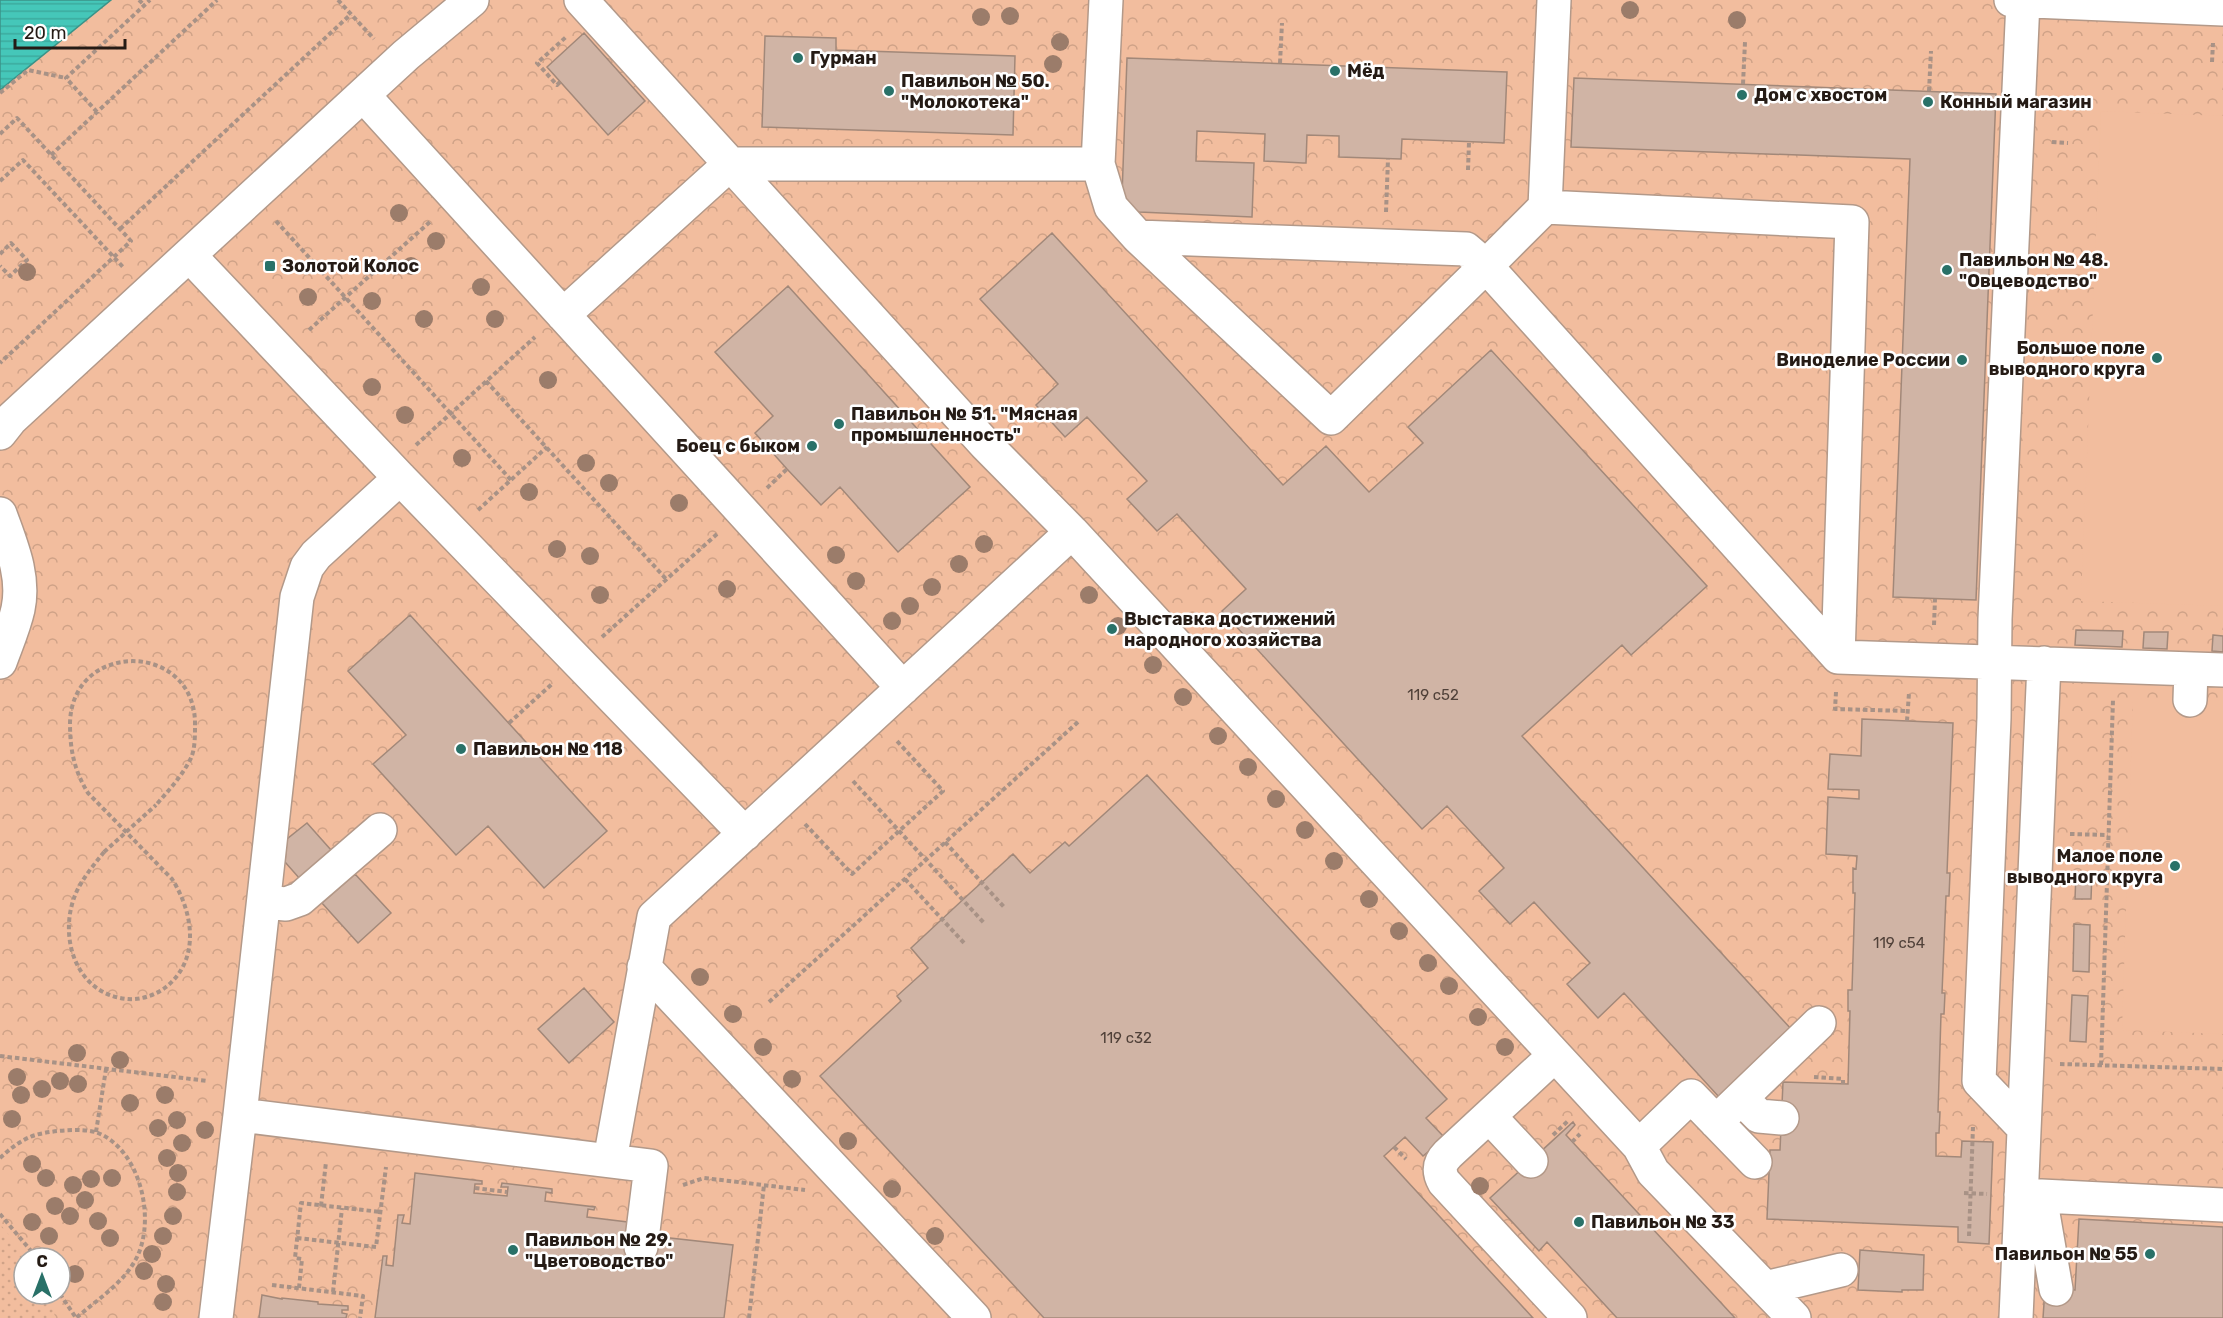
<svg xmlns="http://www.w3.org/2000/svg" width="2223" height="1318" font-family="Rubik,sans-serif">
	<defs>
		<pattern id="park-crowns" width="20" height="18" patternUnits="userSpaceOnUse" patternTransform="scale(1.5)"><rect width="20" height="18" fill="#f2bd9e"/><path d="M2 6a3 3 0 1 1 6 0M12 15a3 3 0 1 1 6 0" fill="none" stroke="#cfa287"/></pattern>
		<pattern id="garden-dots" width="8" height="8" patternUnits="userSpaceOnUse" patternTransform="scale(1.5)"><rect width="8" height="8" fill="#f2bd9e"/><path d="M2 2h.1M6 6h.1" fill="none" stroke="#cfa287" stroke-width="1.8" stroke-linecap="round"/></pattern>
		<pattern id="water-rules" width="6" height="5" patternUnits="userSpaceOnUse" patternTransform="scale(1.5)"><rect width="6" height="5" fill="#45c7b9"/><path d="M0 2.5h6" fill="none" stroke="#3caa9e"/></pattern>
	</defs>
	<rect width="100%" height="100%" fill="#ffe2d2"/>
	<!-- park -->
	<path fill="url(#park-crowns)" fill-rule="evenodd" d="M0,0H2223V1318H0ZM24,1258H60V1294H24Z"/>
	<!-- garden -->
	<path fill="url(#garden-dots)" d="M0,1224L28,1258H24V1294H51L55,1318H0Z"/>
	<!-- pitch -->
	<path fill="#f2bd9e" d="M2101,111L2223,116V606L2081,601Z
		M2133,698L2223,701V1034L2122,1030Z"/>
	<!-- water -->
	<path fill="url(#water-rules)" stroke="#3b9388" stroke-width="1.5" d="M0,0H111L0,90Z"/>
	<!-- building -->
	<path fill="#d0b4a5" stroke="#a28879" stroke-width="1.5" d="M584,33L645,101L608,135L547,67Z
		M765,36L836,38V50L1015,56L1013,135L762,127Z
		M1127,58L1507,72L1504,143L1402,139L1401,159L1339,157V136L1307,135L1306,163H1303L1264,161L1265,134L1197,131L1196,161L1254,163L1252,217L1139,212L1129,205L1122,195Z
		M1574,78L1996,94L1976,600L1893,597L1910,159L1571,147Z
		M1052,233L1283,485L1326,446L1369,492L1423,443L1408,427L1491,350L1707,586L1631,655L1622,645L1522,736L1792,1030L1719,1097L1624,993L1598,1018L1567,984L1590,963L1534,902L1510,924L1479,891L1504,868L1447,806L1422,829L1222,611L1246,589L1177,514L1157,531L1127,499L1147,481L1087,417L1065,437L1036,405L1058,384L980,299Z
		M788,286L970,487L898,552L840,487L821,505L787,469L755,433L773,416L715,352Z
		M410,615L607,831L544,888L488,826L456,855L373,764L406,735L348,671Z
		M2076,630L2123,631L2122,647L2075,645Z
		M2144,632H2168L2167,649L2143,648Z
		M2213,635L2223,636V652L2212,651Z
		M1862,719L1953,723L1947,873H1950L1949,896H1946L1942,993H1945L1944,1014H1941L1938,1112H1940L1939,1133H1936V1156L1961,1157L1962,1141L1993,1142L1989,1244L1958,1242V1227L1767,1219L1770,1150H1780L1783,1082L1848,1084L1850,1011H1848V990H1852L1855,893H1853V868L1856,869L1857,856L1826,854L1828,797L1859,799V790L1828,789L1830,754L1861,756Z
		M1147,775L1447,1099L1426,1118L1444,1137L1434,1147L1423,1156L1405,1137L1384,1156L1533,1318H1044L820,1076L901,1001L897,996L928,968L911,948L969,894L1013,854L1030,873L1065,842L1069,846Z
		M307,823L331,850L300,879L285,862L287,839Z
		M2076,873H2092L2091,899H2075Z
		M355,874L391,913L358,943L322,903Z
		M2074,924L2090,925L2089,972L2073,971Z
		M584,988L614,1022L569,1063L538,1029Z
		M2072,995L2088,996L2086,1042L2070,1041Z
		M1573,1122L1575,1125L1566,1135L1735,1318H1617L1547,1242L1539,1251L1490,1198Z
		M415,1173L482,1181V1184H475L474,1193L507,1196L508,1187H501L502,1183L552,1189V1193L546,1192L545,1201L595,1207L594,1210L588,1209L587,1217L636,1223L652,1236L733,1245L724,1318H375L383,1256H387L386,1265L393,1266L398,1215H404L402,1223L410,1224Z
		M2079,1219L2223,1227V1318H2043L2045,1289L2075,1290Z
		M1860,1250L1924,1255L1923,1290H1902V1292L1858,1290Z
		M262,1295L282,1299V1298L318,1302V1304L348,1306V1310H342V1313L347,1314L346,1318H259Z"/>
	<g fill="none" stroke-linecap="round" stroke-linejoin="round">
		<!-- minor casing -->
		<g stroke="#b39989" stroke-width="36">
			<path id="minor" d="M581,0L985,444L1072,532L1639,1146L1653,1172L1794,1318
				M1554,0L1545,207L1486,266L1838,657L2223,670
				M2011,0L2223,9
				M2023,1L1995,619L1994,718L1979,1081L2024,1128
				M363,95L903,688
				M1098,164L1111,207L1138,237L1466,249L1486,266L1331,418L1138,237
				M1545,207L1852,222L1838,657
				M189,255L400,478L745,834
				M563,315L730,164H1098L1106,0
				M0,433L11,419L406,55L472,0
				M0,514C11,545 25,576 18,609C14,627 6,645 0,662
				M2190,700L2191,669
				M264,902L286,904L300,899L380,830
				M644,967L974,1318
				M1555,1055L1448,1154C1439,1163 1438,1171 1444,1182L1570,1318
				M1741,1098L1759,1116L1782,1118
				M240,1115L651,1166L641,1247
				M1489,1116L1531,1161
				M1716,1122L1819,1023
				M1639,1146L1691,1096L1755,1162
				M610,1160L654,917L1072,532
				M2021,1195L2223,1205
				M2040,1196L2056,1289
				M1765,1288L1841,1270
				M216,1318L240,1115L297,597L307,567L316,555L400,478
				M2016,1318L2044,663"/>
		</g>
		<!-- path -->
		<path stroke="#a89286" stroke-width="4" stroke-dasharray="4.5 3" stroke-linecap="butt" d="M139,0L144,5
			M338,0L374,39
			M2212,62L2213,43
			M1280,63L1282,23
			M560,82L557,85L537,63L566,37
			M1743,84L1745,42
			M1929,91L1931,51
			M0,93L28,70L66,78
			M97,112L66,78L150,0
			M0,134L17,118L131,241L0,363
			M2052,142L2068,143
			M51,155L217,0
			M1468,170L1469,142
			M0,181L23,160L124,268
			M1386,212L1388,159
			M276,221L511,480
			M120,229L351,14
			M0,254L11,243L27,260L10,276L0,266
			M309,330L431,221
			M486,381L666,579
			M416,445L535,337
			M767,488L787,469
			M478,510L547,447
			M1934,625L1935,599
			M602,637L717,534
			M1836,692L1835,709L1908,711
			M1907,721L1909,693
			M509,723L553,683
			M853,781L985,924
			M805,824L852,874L943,791L896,740
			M2070,834L2108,835
			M945,842L1004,907
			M104,852C93,866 80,881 74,898C59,940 77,995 128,999C141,1000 156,995 166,987C201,959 193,912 172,879L88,793C74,770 70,750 70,723C72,639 197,641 195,726C195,736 195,749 191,758C182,776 169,790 156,805
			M905,879L964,943
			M769,1002L1078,722
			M0,1056L208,1081
			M2060,1064L2223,1069
			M2101,1065L2113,700
			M1814,1077L1843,1079V1084
			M96,1132L106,1069
			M1553,1135L1569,1120
			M1572,1142L1580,1134
			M1394,1147L1406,1159
			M0,1158C9,1150 18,1142 30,1137C43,1131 84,1127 98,1133C140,1150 156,1218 137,1257C124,1283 98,1299 76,1318
			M683,1185L704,1178L805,1190
			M475,1188L507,1192
			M1964,1193L1987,1194
			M321,1206L326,1162
			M0,1214L37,1258
			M1969,1236L1973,1127
			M297,1238L376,1247L386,1167
			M272,1285L363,1296L360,1318
			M299,1288L302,1259L295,1258L301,1203L381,1212
			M333,1292L342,1208
			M60,1294L76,1318
			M749,1318L764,1185"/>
		<!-- minor -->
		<use href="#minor" stroke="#fff" stroke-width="33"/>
		<!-- path-bridge -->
		<path stroke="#a89286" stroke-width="4" stroke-dasharray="4.5 3" stroke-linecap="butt" d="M104,852L156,805"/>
	</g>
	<!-- trees -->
	<g fill="#9b7c6a">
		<circle cx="1630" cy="10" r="9"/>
		<circle cx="1010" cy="16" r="9"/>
		<circle cx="981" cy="17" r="9"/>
		<circle cx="1737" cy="20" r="9"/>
		<circle cx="1060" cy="42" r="9"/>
		<circle cx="1053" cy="64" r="9"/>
		<circle cx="399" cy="213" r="9"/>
		<circle cx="436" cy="241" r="9"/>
		<circle cx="411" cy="266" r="9"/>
		<circle cx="27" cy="272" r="9"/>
		<circle cx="481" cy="287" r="9"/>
		<circle cx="308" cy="297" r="9"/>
		<circle cx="372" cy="301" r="9"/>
		<circle cx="424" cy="319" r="9"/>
		<circle cx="495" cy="319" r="9"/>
		<circle cx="548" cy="380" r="9"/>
		<circle cx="372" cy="387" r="9"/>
		<circle cx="405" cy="415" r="9"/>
		<circle cx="462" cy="458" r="9"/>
		<circle cx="586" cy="463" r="9"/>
		<circle cx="609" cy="483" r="9"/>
		<circle cx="529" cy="492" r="9"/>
		<circle cx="679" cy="503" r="9"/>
		<circle cx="984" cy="544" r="9"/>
		<circle cx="557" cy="549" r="9"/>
		<circle cx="836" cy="555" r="9"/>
		<circle cx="590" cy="556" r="9"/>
		<circle cx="959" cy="564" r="9"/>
		<circle cx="856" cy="581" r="9"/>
		<circle cx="932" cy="587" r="9"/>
		<circle cx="727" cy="589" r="9"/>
		<circle cx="600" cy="595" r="9"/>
		<circle cx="1089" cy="595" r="9"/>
		<circle cx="910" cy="606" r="9"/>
		<circle cx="892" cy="621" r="9"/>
		<circle cx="1118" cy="626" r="9"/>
		<circle cx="1153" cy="665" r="9"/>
		<circle cx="1183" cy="697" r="9"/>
		<circle cx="1218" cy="736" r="9"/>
		<circle cx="1248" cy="767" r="9"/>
		<circle cx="1276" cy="799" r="9"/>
		<circle cx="1305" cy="830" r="9"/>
		<circle cx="1334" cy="861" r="9"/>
		<circle cx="1369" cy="899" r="9"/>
		<circle cx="1399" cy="931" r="9"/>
		<circle cx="1428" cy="963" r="9"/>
		<circle cx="700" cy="977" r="9"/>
		<circle cx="1449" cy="986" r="9"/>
		<circle cx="733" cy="1014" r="9"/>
		<circle cx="1478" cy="1017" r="9"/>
		<circle cx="763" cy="1047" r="9"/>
		<circle cx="1505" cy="1047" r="9"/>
		<circle cx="77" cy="1053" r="9"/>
		<circle cx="120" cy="1060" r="9"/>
		<circle cx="17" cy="1077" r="9"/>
		<circle cx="792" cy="1079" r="9"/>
		<circle cx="60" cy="1081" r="9"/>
		<circle cx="78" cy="1084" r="9"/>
		<circle cx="42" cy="1089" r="9"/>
		<circle cx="21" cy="1095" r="9"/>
		<circle cx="165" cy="1095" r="9"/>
		<circle cx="130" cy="1103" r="9"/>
		<circle cx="12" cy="1119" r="9"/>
		<circle cx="177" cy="1120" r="9"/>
		<circle cx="158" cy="1128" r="9"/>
		<circle cx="205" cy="1130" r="9"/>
		<circle cx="848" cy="1141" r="9"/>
		<circle cx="182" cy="1143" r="9"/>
		<circle cx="167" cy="1158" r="9"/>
		<circle cx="32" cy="1164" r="9"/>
		<circle cx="178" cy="1173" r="9"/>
		<circle cx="46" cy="1178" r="9"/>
		<circle cx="112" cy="1178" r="9"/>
		<circle cx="91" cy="1179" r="9"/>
		<circle cx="73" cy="1185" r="9"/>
		<circle cx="1480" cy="1186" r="9"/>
		<circle cx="892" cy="1189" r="9"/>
		<circle cx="177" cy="1192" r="9"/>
		<circle cx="85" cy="1200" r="9"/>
		<circle cx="55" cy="1206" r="9"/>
		<circle cx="70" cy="1216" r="9"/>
		<circle cx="173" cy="1216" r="9"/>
		<circle cx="98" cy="1221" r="9"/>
		<circle cx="32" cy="1222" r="9"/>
		<circle cx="49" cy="1236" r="9"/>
		<circle cx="163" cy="1236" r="9"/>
		<circle cx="935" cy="1236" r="9"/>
		<circle cx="110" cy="1238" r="9"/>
		<circle cx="152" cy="1254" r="9"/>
		<circle cx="144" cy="1271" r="9"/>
		<circle cx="75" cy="1274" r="9"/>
		<circle cx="166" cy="1284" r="9"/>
		<circle cx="163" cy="1302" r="9"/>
	</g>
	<!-- markers -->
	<g fill="#297168" stroke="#fff" stroke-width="2">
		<circle cx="798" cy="58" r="6"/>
		<circle cx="1335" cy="71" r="6"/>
		<circle cx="889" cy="91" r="6"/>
		<circle cx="1742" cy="95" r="6"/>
		<circle cx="1928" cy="102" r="6"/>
		<rect x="264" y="260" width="12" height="12" rx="3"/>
		<circle cx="1947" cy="270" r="6"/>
		<circle cx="2157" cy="358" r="6"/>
		<circle cx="1962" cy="360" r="6"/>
		<circle cx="839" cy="424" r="6"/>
		<circle cx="812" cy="446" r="6"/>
		<circle cx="1112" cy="629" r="6"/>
		<circle cx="461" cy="749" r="6"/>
		<circle cx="2175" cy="866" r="6"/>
		<circle cx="1579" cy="1222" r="6"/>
		<circle cx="513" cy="1250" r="6"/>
		<circle cx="2150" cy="1254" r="6"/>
	</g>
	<g text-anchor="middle" stroke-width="5" stroke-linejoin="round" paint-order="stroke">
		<!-- number labels -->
		<g font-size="15" fill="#504139">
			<text x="1433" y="700">119 с52</text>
			<text x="1899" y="948">119 с54</text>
			<text x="1126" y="1043">119 с32</text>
		</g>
		<!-- poi labels -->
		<g font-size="18" font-weight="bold" fill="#251b15" stroke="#fff" text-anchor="start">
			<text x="810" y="64">Гурман</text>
			<text x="1347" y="77">Мёд</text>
			<text x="901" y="87">Павильон № 50.<tspan x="901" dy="21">"Молокотека"</tspan></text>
			<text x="1754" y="101">Дом с хвостом</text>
			<text x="1940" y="108">Конный магазин</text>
			<text x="1959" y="266">Павильон № 48.<tspan x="1959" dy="21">"Овцеводство"</tspan></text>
			<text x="282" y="272">Золотой Колос</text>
			<text x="2145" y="354" text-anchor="end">Большое поле<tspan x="2145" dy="21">выводного круга</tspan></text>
			<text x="1950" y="366" text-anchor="end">Виноделие России</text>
			<text x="851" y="420">Павильон № 51. "Мясная<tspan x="851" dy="21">промышленность"</tspan></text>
			<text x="800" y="452" text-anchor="end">Боец с быком</text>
			<text x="1124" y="625">Выставка достижений<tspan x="1124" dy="21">народного хозяйства</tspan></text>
			<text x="473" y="755">Павильон № 118</text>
			<text x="2163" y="862" text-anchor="end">Малое поле<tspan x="2163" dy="21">выводного круга</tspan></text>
			<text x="1591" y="1228">Павильон № 33</text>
			<text x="525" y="1246">Павильон № 29.<tspan x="525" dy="21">"Цветоводство"</tspan></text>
			<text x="2138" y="1260" text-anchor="end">Павильон № 55</text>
		</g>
	</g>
	<!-- north arrow -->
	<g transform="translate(42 1276)"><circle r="28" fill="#ffffff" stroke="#a8a4a1" stroke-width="1.5"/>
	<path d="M0-4.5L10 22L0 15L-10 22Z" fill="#297168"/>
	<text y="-9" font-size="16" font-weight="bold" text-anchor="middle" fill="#251b15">С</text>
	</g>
	<!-- scale -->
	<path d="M15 39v9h110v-9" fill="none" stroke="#251b15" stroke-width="3"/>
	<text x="24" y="39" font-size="18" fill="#251b15" stroke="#ffffff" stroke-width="4.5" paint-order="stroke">20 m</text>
</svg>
